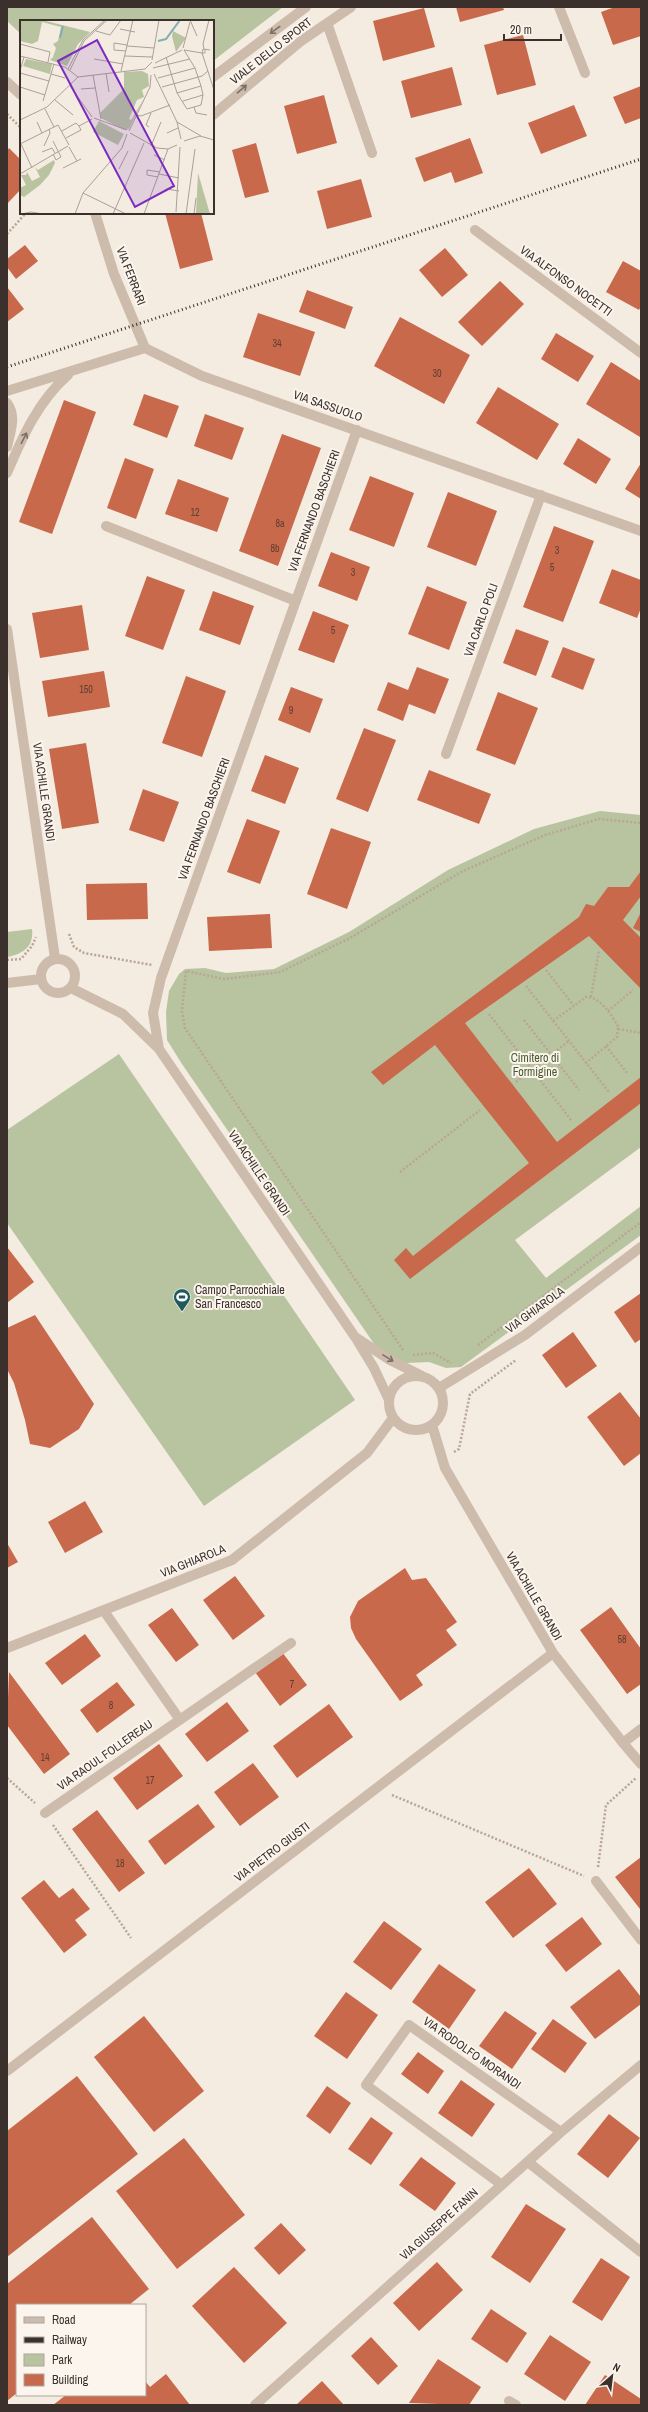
<svg xmlns="http://www.w3.org/2000/svg" width="648" height="2412" font-family="'Archivo Narrow',sans-serif">
	<rect width="100%" height="100%" fill="#f4ebe1"/>
	<!-- green -->
	<path fill="#b8c4a0" d="M7,7H283L213,61V21H21V34L7,21Z
		M600,811L641,815V1147L515,1240L546,1278L641,1206V1235L461,1367L446,1368L429,1362L406,1363L379,1351L182,1064L167,1040L166,1012L169,991L179,974L185,969L205,968L226,973L274,969L349,932L448,870L534,829Z
		M32,929C34,947 23,954 7,957V932Z
		M119,1054L355,1400L204,1506L7,1223V1130Z"/>
	<!-- building -->
	<path fill="#c8694b" d="M456,7H503L504,10L460,22Z
		M615,7H641V36L613,45L601,12Z
		M424,8L435,47L383,61L373,21Z
		M523,35L536,85L497,95L484,45Z
		M452,67L462,105L411,118L401,81Z
		M641,86V118L625,124L613,97Z
		M324,95L337,143L297,154L284,106Z
		M574,105L587,136L541,154L528,123Z
		M470,138L483,173L455,183L451,172L424,182L415,158Z
		M256,143L269,192L245,198L232,150Z
		M9,148L21,160V189L7,204V151Z
		M361,179L372,217L327,229L317,191Z
		M165,213H201L213,260L180,269Z
		M25,245L38,261L16,279L7,267V259Z
		M445,248L468,275L442,297L419,270Z
		M623,261L641,271V306L639,310L606,292Z
		M500,281L524,304L482,346L458,322Z
		M7,287L24,309L7,322Z
		M307,290L353,307L345,329L299,312Z
		M258,313L315,332L300,376L243,357Z
		M400,317L470,355L444,404L374,366Z
		M556,333L594,356L578,382L541,359Z
		M611,362L641,381L640,437L586,404Z
		M498,387L559,424L537,460L476,423Z
		M144,394L179,406L167,438L133,425Z
		M64,400L96,412L52,534L19,522Z
		M205,414L244,428L232,460L194,446Z
		M282,434L321,448L278,566L239,551Z
		M578,438L611,459L596,484L563,464Z
		M125,458L154,469L136,519L107,508Z
		M641,463V499L625,489Z
		M370,476L414,493L394,547L349,530Z
		M178,479L229,498L217,532L165,514Z
		M448,492L497,511L476,566L427,547Z
		M554,526L594,541L563,622L523,607Z
		M331,552L370,567L357,601L318,586Z
		M612,569L641,580V608L637,618L599,603Z
		M147,576L185,590L163,650L125,636Z
		M427,586L467,602L449,650L408,634Z
		M213,591L254,606L240,645L199,630Z
		M82,605L89,650L40,658L32,613Z
		M313,611L349,625L334,663L298,650Z
		M516,629L549,641L536,676L503,663Z
		M563,647L595,659L583,690L551,677Z
		M417,667L449,679L435,714L409,704L403,721L377,710L388,682L408,690Z
		M104,671L110,707L48,717L42,681Z
		M186,676L226,691L202,757L162,743Z
		M291,687L323,699L310,733L278,720Z
		M498,692L538,708L515,765L476,750Z
		M364,728L396,740L368,812L336,799Z
		M86,743L99,823L62,829L49,749Z
		M265,755L299,768L285,804L251,791Z
		M429,770L491,794L479,824L417,800Z
		M143,789L179,802L164,842L129,830Z
		M247,819L280,831L260,884L227,872Z
		M331,828L371,842L347,909L307,894Z
		M641,871V896L623,920L641,938V989L589,936L465,1023L557,1142L641,1077V1103L410,1279L394,1260L406,1248L413,1256L529,1163L435,1045L383,1085L371,1072L579,917L586,904L594,906L608,887H629Z
		M147,883L148,919L87,920L86,884Z
		M641,912V932L633,928Z
		M270,914L272,948L209,951L207,917Z
		M7,1247L34,1282L7,1303Z
		M641,1293V1339L635,1343L614,1312Z
		M35,1315L94,1404L79,1429L50,1448L30,1444L25,1420L14,1383L7,1369V1328Z
		M573,1332L597,1366L566,1388L542,1355Z
		M620,1392L641,1419V1453L624,1466L587,1417Z
		M85,1501L103,1532L65,1553L48,1522Z
		M7,1543L18,1562L7,1568Z
		M405,1568L412,1580L426,1578L457,1622L446,1630L457,1645L416,1675L423,1685L400,1701L356,1639L351,1628L350,1617L358,1601Z
		M235,1576L265,1616L233,1640L203,1600Z
		M611,1607L641,1649V1684L627,1694L580,1630Z
		M172,1608L199,1645L176,1662L148,1625Z
		M85,1634L101,1656L62,1685L45,1663Z
		M282,1652L307,1685L280,1706L255,1672Z
		M9,1672L70,1754L44,1774L7,1725Z
		M117,1682L135,1705L97,1733L80,1710Z
		M227,1702L249,1731L207,1762L185,1734Z
		M329,1704L353,1737L297,1778L273,1746Z
		M159,1744L183,1776L137,1810L113,1778Z
		M253,1763L279,1797L240,1826L214,1792Z
		M198,1804L215,1827L165,1865L148,1841Z
		M97,1810L145,1873L119,1892L72,1829Z
		M641,1857V1908L640,1909L615,1877Z
		M529,1868L557,1904L513,1938L485,1902Z
		M44,1880L59,1898L73,1888L90,1909L75,1920L87,1935L64,1953L21,1898Z
		M582,1917L602,1944L566,1972L545,1945Z
		M384,1921L422,1949L391,1990L353,1962Z
		M439,1964L476,1990L449,2029L412,2002Z
		M619,1969L641,1997V2004L595,2039L570,2007Z
		M346,1992L378,2015L347,2059L314,2036Z
		M505,2011L537,2033L512,2069L479,2046Z
		M144,2016L204,2091L154,2132L94,2057Z
		M553,2019L587,2043L565,2073L531,2049Z
		M418,2052L444,2071L428,2094L401,2074Z
		M77,2076L138,2154L7,2257V2131Z
		M461,2080L495,2104L472,2137L438,2113Z
		M327,2086L351,2103L330,2134L306,2116Z
		M609,2114L640,2138L608,2178L577,2154Z
		M371,2117L393,2133L371,2165L348,2149Z
		M184,2138L245,2215L177,2269L116,2191Z
		M421,2157L456,2183L435,2211L399,2185Z
		M526,2204L566,2229L530,2283L491,2257Z
		M92,2217L149,2289L129,2305H17V2393L7,2401V2284Z
		M281,2223L306,2250L279,2275L254,2248Z
		M601,2258L630,2277L602,2321L572,2302Z
		M437,2262L463,2290L419,2331L393,2303Z
		M234,2267L287,2323L244,2363L192,2306Z
		M491,2309L527,2333L507,2363L471,2339Z
		M550,2335L591,2362L565,2401L524,2374Z
		M371,2337L398,2366L378,2385L351,2356Z
		M438,2359L481,2387L469,2405L409,2403Z
		M166,2374L190,2405H53L66,2395H145V2381L150,2387Z
		M605,2375L641,2399V2405H585Z
		M322,2381L344,2405H296Z"/>
	<g fill="none" stroke-linecap="round" stroke-linejoin="round">
		<!-- path -->
		<path stroke="#b9a596" stroke-width="2.5" stroke-dasharray="2 2" stroke-linecap="butt" d="M7,114L21,128
			M7,234L26,213
			M69,934L74,947L84,953L152,965
			M7,960L21,959L32,946L36,937
			M546,970L574,1006
			M526,986L609,1092
			M591,997L599,950
			M608,1011L633,990
			M489,1014L571,1120
			M524,1020L579,1090
			M553,1021L586,997C601,997 611,1015 618,1026L617,1037L586,1063
			M618,1029L641,1033
			M606,1046L628,1074
			M516,1082L569,1041
			M400,1172L480,1110
			M478,1345L641,1222
			M403,1350L185,1028L182,1011L186,971L224,979L280,972L350,938L461,872L545,835L599,819L641,823
			M413,1355L433,1353L451,1363
			M454,1452L459,1449L470,1394L516,1360
			M7,1778L35,1803
			M392,1795L584,1876
			M53,1825L131,1938
			M598,1867L606,1805L636,1778"/>
		<!-- minor -->
		<path stroke="#cdbbac" stroke-width="10" d="M559,7L585,73
			M327,23L372,153
			M213,77L306,7
			M7,82L21,95
			M213,115L301,41L351,7
			M95,213L114,274L145,348
			M475,230L641,353
			M7,391L145,348L202,376L641,531
			M7,403C17,416 10,433 7,447
			M7,473C22,438 38,401 68,375
			M106,526L296,601
			M7,629L55,958
			M446,754L541,495
			M41 976a17 17 0 1 1 34 0a17 17 0 1 1-34 0Z
			M7,983L41,979
			M71,988L123,1014L159,1049L355,1337L390,1360L422,1376
			M159,1049L153,1013L161,978L357,430
			M357,1340L374,1368L389,1400
			M432,1425L445,1468L553,1653L623,1743L641,1764
			M104,1611L180,1720
			M623,1743L641,1729
			M45,1813L291,1643
			M596,1881L641,1940
			M7,2071L553,1653
			M528,2162L641,2252
			M502,2185L366,2085L409,2025L561,2132
			M509,2401L516,2405
			M255,2405L561,2132L641,2065"/>
		<!-- tertiary -->
		<path stroke="#cdbbac" stroke-width="10" d="M389 1403a27 27 0 1 1 54 0a27 27 0 1 1-54 0Z
			M439,1388L525,1335L641,1247
			M7,1648L232,1560L367,1453L393,1418"/>
		<!-- rail -->
		<path stroke="#3b302b" stroke-width="3" stroke-dasharray="1 3" stroke-linecap="butt" d="M7,367L641,159"/>
	</g>
	<!-- one-way arrows -->
	<defs><path id="oneway-shaft" d="M-6 0H5M1.5-3L5.5 0L1.5 3" fill="none" stroke-width="1.6" stroke-linecap="round" stroke-linejoin="round"/></defs>
	<g stroke="#7d6f65">
		<use href="#oneway-shaft" transform="translate(275 30) rotate(144)"/>
		<use href="#oneway-shaft" transform="translate(242 89) rotate(-41)"/>
		<use href="#oneway-shaft" transform="translate(24 438) rotate(-63)"/>
		<use href="#oneway-shaft" transform="translate(388 1358) rotate(31)"/>
	</g>
	<!-- icons -->
	<defs>
		<g id="stadium-pin" transform="scale(0.9)"><path d="M0 17L-7.5 6A9.5 9.5 0 1 1 7.5 6Z" fill="#1f5a5e" stroke="#fbf5ee"/><path d="M0-5a6.5 5 0 1 0 0 10a6.5 5 0 1 0 0-10ZM-3.5-1.8h7v3.6h-7Z" fill="#fff"/></g>
	</defs>
	<g fill-rule="evenodd">
		<use href="#stadium-pin" x="182" y="1297"/>
	</g>
	<g text-anchor="middle" stroke-width="4" stroke-linejoin="round" paint-order="stroke">
		<!-- number labels -->
		<g font-size="10" fill="#5e3e33">
			<text x="277" y="347">34</text>
			<text x="437" y="377">30</text>
			<text x="195" y="516">12</text>
			<text x="280" y="527">8a</text>
			<text x="275" y="552">8b</text>
			<text x="557" y="554">3</text>
			<text x="552" y="571">5</text>
			<text x="353" y="576">3</text>
			<text x="333" y="634">5</text>
			<text x="86" y="693">150</text>
			<text x="291" y="714">9</text>
			<text x="622" y="1643">58</text>
			<text x="292" y="1688">7</text>
			<text x="111" y="1709">8</text>
			<text x="45" y="1761">14</text>
			<text x="150" y="1784">17</text>
			<text x="120" y="1867">18</text>
		</g>
		<!-- street labels -->
		<g font-size="12" fill="#3b302b" stroke="#fbf5ee">
			<text transform="translate(271 51) rotate(-38)" y="4">VIALE DELLO SPORT</text>
			<text transform="translate(131 276) rotate(69)" y="4">VIA FERRARI</text>
			<text transform="translate(566 281) rotate(36)" y="4">VIA ALFONSO NOCETTI</text>
			<text transform="translate(328 406) rotate(19)" y="4">VIA SASSUOLO</text>
			<text transform="translate(314 511) rotate(-70)" y="4">VIA FERNANDO BASCHIERI</text>
			<text transform="translate(481 620) rotate(-70)" y="4">VIA CARLO POLI</text>
			<text transform="translate(44 792) rotate(82)" y="4">VIA ACHILLE GRANDI</text>
			<text transform="translate(204 819) rotate(-70)" y="4">VIA FERNANDO BASCHIERI</text>
			<text transform="translate(259 1173) rotate(56)" y="4">VIA ACHILLE GRANDI</text>
			<text transform="translate(535 1310) rotate(-36)" y="4">VIA GHIAROLA</text>
			<text transform="translate(193 1561) rotate(-22)" y="4">VIA GHIAROLA</text>
			<text transform="translate(534 1596) rotate(60)" y="4">VIA ACHILLE GRANDI</text>
			<text transform="translate(105 1755) rotate(-35)" y="4">VIA RAOUL FOLLEREAU</text>
			<text transform="translate(272 1852) rotate(-37)" y="4">VIA PIETRO GIUSTI</text>
			<text transform="translate(472 2053) rotate(35)" y="4">VIA RODOLFO MORANDI</text>
			<text transform="translate(439 2224) rotate(-42)" y="4">VIA GIUSEPPE FANIN</text>
		</g>
		<!-- park labels -->
		<g font-size="12" fill="#4a5a2e" stroke="#fbf5ee">
			<text x="535" y="1062">Cimitero di<tspan x="535" dy="14">Formigine</tspan></text>
		</g>
		<!-- poi labels -->
		<g font-size="12" fill="#3b302b" stroke="#fbf5ee" text-anchor="start">
			<text x="195" y="1294">Campo Parrocchiale<tspan x="195" dy="14">San Francesco</tspan></text>
		</g>
	</g>
	<!-- overview -->
	<g transform="translate(20 20)">
		<rect width="194" height="194" fill="#f4ebe1"/>
		<path d="M0,0H22L70,12L58,24L47,46L30,40L33,37L36,28L33,24L38,21L41,7L22,2L18,21L12,24L0,21ZM153,11L166,18L156,32L152,16ZM6,39L32,44L30,54L3,46ZM122,51L128,54L129,66L122,70L124,77L117,80L109,99L111,100L123,80L109,109L104,110L81,98L80,93L104,69V52ZM79,101L104,114L98,125L73,112ZM34,140L35,143L29,155L20,165L4,177L0,175V168L6,165L1,155H6L7,152L12,161L20,157L15,147L18,150ZM178,153L190,194H176Z" fill="#b8c4a0"/>
		<path fill="none" stroke="#7fb0b2" stroke-width="2" d="M40,18L43,6M138,21L146,19L160,0"/>
		<path fill="none" stroke="#aaa098" stroke-width="1" d="M170,0L177,16M100,9L115,12M76,11L90,15L101,0M0,24L30,32L28,42M107,26L134,28M163,28L170,2M184,29L183,24L189,0M164,30L182,33M185,30V33H182L183,29L190,30M106,31L94,30V23L107,25M182,33L194,70M0,36L45,47L58,57M105,36L132,37M146,37L157,73L167,89L181,85L183,75L181,66L175,48L164,30M74,39L103,44M132,40L139,0M135,43L162,30M133,48L170,39M48,49L63,20L85,0M50,50L64,21L87,0M0,51L4,37M101,51L113,0M0,53L29,61M86,53L89,72M31,54L45,58M134,54L157,102L161,119M73,55L81,99M138,58L175,48M50,66L72,97M0,67L25,75M142,67L182,56L188,51M61,69L75,68M157,73L181,66M35,80L53,95M23,81L34,44M163,81L183,75M174,87L176,93L187,95M25,89L34,107M117,95L121,96L150,85M74,98L107,110M0,100L27,87L58,57L125,49L132,42M17,102L22,113M157,102L181,116M59,106L72,99M129,107L126,105L131,93M42,111L56,103L59,106M109,111L130,67L131,55M110,113L137,128L148,129L157,125M147,113L158,108M46,118L61,110L59,106M164,121L180,116L194,120M0,124L38,105L49,125M1,124L12,148M24,126L30,113L29,109M131,126L141,102M49,127L57,141M22,132L32,128L35,133M33,134L36,140L41,137L33,121M134,135L145,140M43,148L61,139M99,149L108,131M0,154L48,126M139,154L159,158M138,157L127,155V150L140,152M146,169L159,171M63,173L106,194M156,192L160,127M1,194L11,192L23,194M55,194L63,173L102,128L107,114M93,194L124,123M124,194L148,129M166,194L175,129M174,194L176,178"/>
		<path fill="#7b2cbf" fill-opacity="0.15" stroke="#7b2cbf" stroke-width="2" d="M77,20L154,166L115,187L38,41Z"/>
		<rect width="194" height="194" fill="none" stroke="#3b302b" stroke-width="2"/>
	</g>
	<!-- border -->
	<rect width="648" height="2412" fill="none" stroke="#3b302b" stroke-width="16"/>
	<!-- legend -->
	<rect x="16" y="2304" width="130" height="92" fill="#fbf5ee" stroke="#aea6a0"/>
	<rect x="24" y="2317" width="20" height="6" fill="#cdbbac" stroke="#aea6a0"/>
	<text x="52" y="2324" font-size="12" fill="#3b302b">Road</text>
	<rect x="24" y="2337" width="20" height="6" fill="#3b302b" stroke="#aea6a0"/>
	<text x="52" y="2344" font-size="12" fill="#3b302b">Railway</text>
	<rect x="24" y="2354" width="20" height="12" fill="#b8c4a0" stroke="#aea6a0"/>
	<text x="52" y="2364" font-size="12" fill="#3b302b">Park</text>
	<rect x="24" y="2374" width="20" height="12" fill="#c8694b" stroke="#aea6a0"/>
	<text x="52" y="2384" font-size="12" fill="#3b302b">Building</text>
	<!-- north arrow -->
	<g transform="translate(612 2376) rotate(28)" stroke="#fbf5ee" stroke-width="3" paint-order="stroke">
	<path d="M0-3L7 15L0 10L-7 15Z" fill="#3b302b"/>
	<text y="-6" font-size="11" font-weight="bold" text-anchor="middle" fill="#3b302b">N</text>
	</g>
	<!-- scale -->
	<path d="M504 34v6h57v-6" fill="none" stroke="#3b302b" stroke-width="2"/>
	<text x="510" y="34" font-size="12" fill="#3b302b" stroke="#fbf5ee" stroke-width="3" paint-order="stroke">20 m</text>
</svg>
